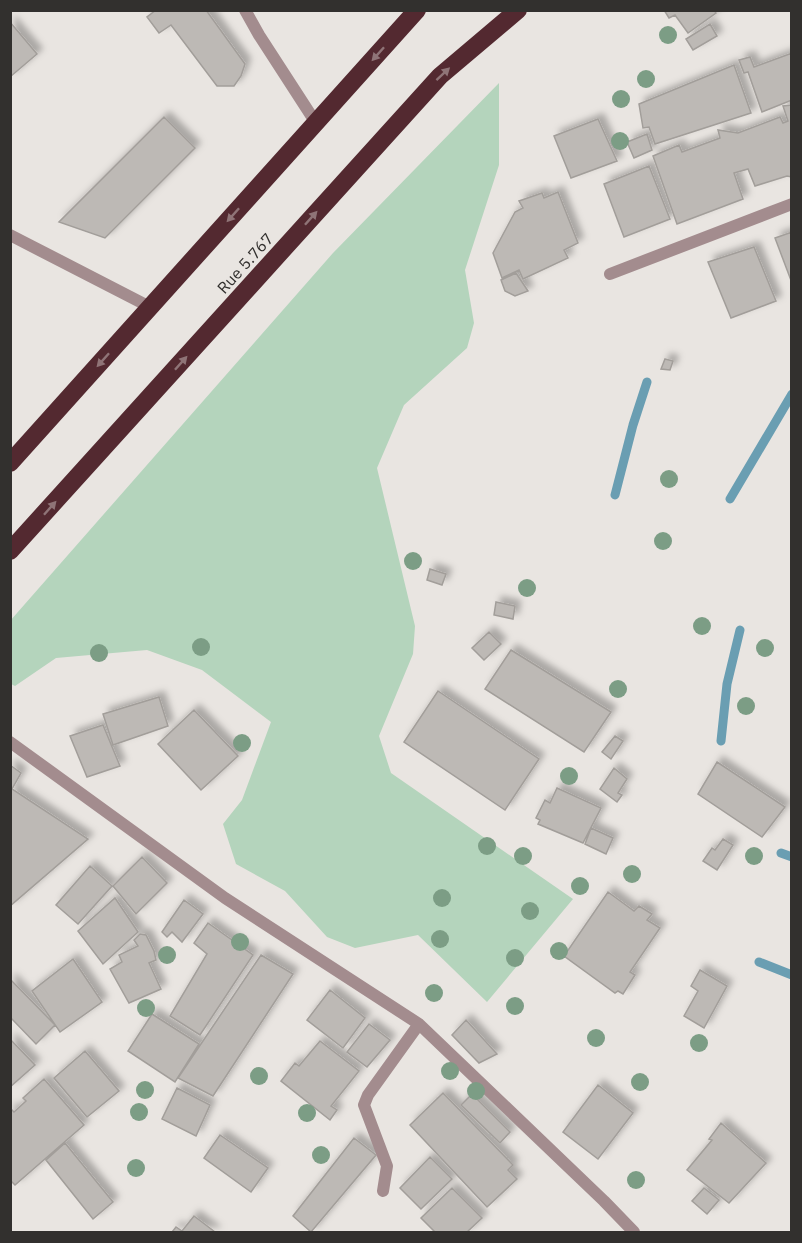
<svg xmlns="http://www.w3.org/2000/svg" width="802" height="1243" font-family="'IBM Plex Sans',sans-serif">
	<defs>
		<filter id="shadow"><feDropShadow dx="5.5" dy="-5.5" stdDeviation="3" flood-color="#0004"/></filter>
	</defs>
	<rect width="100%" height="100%" fill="#e9e5e1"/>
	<!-- green -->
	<path fill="#b4d4bc" d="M499,83V165L465,270L474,323L467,348L404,405L377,468L415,626L413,654L379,736L391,773L573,899L487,1002L418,935L355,948L327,937L285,891L236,864L223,824L242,800L271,722L202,670L147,650L56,658L15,686L11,684L10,621L333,253Z"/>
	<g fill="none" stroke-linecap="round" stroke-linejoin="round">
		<!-- stream -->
		<path stroke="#6a9eb2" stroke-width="9" d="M615,495L633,425L647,382
			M730,499L792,394
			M721,741L727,684L740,630
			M781,853L792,857
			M759,962L792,975"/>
	</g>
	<!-- building -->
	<path fill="#bdb9b5" stroke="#a29e9a" stroke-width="1.5" filter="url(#shadow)" d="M156,10H206L245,64L241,76L234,86H217L171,25L159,33L147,17Z
		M664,10H714L716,13L688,33L675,15L669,18Z
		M10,22L37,54L10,77Z
		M710,24L717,36L693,50L686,39Z
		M792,53V100L762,112L748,72L744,73L739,60L750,57L754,67Z
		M734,65L751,113L655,144L649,127L643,128L639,104Z
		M792,105V177L787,176L755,186L748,169L734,173L743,199L677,224L653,156L679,145L682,152L720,138L718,130L738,133L780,117L783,123L788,121L783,106Z
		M164,117L195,148L105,238L59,222Z
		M598,119L617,161L571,178L554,136Z
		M647,134L652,150L634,158L627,142Z
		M649,166L670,219L624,237L604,184Z
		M558,192L578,243L564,250L568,258L523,279L519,270L502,278L493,253L515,212L523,208L519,201L542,193L544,198Z
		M792,232V283L775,238Z
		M754,247L776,301L731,318L708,262Z
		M516,273L528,291L515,296L505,291L501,280Z
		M665,359L673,361L670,370L661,369Z
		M430,569L446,574L442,585L427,580Z
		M496,602L515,606L513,619L494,615Z
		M489,632L501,644L484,660L472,648Z
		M511,650L611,712L584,752L485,689Z
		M438,691L539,759L505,810L404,742Z
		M159,697L168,726L113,745L103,714Z
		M194,710L238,756L201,790L158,744Z
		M103,725L120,766L87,777L70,736Z
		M615,736L623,741L611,759L602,752Z
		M717,762L785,807L762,837L698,794Z
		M10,765L21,773L12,789L88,839L10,906Z
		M614,768L627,779L618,793L622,795L617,802L600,789Z
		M557,788L601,808L583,843L538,824L540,820L536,818L545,800L550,803Z
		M591,828L613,838L606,854L585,844Z
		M723,839L733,845L717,870L703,861L712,848L715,850Z
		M142,857L167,883L136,914L113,886Z
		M90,866L112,886L78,924L56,905Z
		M608,892L634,911L639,906L652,914L647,920L660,928L630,972L635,975L623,994L618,991L615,993L564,956Z
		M115,898L138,932L103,964L78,931Z
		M184,900L203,914L182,942L172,932L167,937L162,932Z
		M208,923L253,955L200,1035L170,1016L207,954L194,943Z
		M140,934L146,935L154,951L156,960L149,963L161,989L129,1003L110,969L122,962L119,955L138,946L134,940Z
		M261,955L293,974L213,1096L178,1078Z
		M73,959L102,1002L60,1032L32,991Z
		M700,970L727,986L704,1028L684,1016L698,991L691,986Z
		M10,979L55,1025L36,1044L10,1017Z
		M330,990L365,1018L343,1048L307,1020Z
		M152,1014L199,1044L175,1082L128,1051Z
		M466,1020L497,1054L479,1063L452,1035Z
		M369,1024L390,1040L367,1067L347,1052Z
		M10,1039L35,1065L10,1087Z
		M320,1041L359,1071L331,1106L337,1110L330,1120L281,1081L295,1063L299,1066Z
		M85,1051L119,1091L87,1117L54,1078Z
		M44,1079L84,1125L15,1185L10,1180V1108L14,1112L26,1101L23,1098Z
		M598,1085L633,1113L598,1159L563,1132Z
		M177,1088L210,1105L196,1136L162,1119Z
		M443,1093L513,1165L508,1170L517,1179L487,1207L410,1125Z
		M472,1094L510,1132L500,1143L461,1105Z
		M721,1123L766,1163L729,1203L687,1170L712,1140L709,1139Z
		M220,1135L268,1168L251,1192L204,1158Z
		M354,1138L376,1155L311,1232L293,1216Z
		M65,1143L113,1202L93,1219L46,1160Z
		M430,1157L452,1179L421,1209L400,1188Z
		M452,1188L482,1218L467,1232H435L421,1218Z
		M704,1188L719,1200L707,1214L692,1201Z
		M194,1216L215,1232H172L176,1227L182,1231Z"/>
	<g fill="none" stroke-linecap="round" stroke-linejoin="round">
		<!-- lane -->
		<path stroke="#a38c8e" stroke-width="12" d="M245,10L259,35L316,123"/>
		<!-- street -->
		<path stroke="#a38c8e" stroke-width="12" d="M10,235L150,307
			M610,274L792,204
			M10,742L225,898L419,1024L604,1201L634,1232
			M383,1191L387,1166L364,1105L368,1095L419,1024"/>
		<!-- highway -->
		<path stroke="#532930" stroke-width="18" d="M10,463L417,10
			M10,551L440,76L518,10"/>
	</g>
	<!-- trees -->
	<g fill="#7c9d85">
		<circle cx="668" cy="35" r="9"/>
		<circle cx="646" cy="79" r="9"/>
		<circle cx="621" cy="99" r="9"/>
		<circle cx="620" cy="141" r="9"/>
		<circle cx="669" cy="479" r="9"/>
		<circle cx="663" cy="541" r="9"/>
		<circle cx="413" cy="561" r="9"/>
		<circle cx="527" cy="588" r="9"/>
		<circle cx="702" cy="626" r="9"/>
		<circle cx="201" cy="647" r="9"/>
		<circle cx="765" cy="648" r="9"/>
		<circle cx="99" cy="653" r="9"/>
		<circle cx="618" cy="689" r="9"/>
		<circle cx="746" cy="706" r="9"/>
		<circle cx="242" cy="743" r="9"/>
		<circle cx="569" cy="776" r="9"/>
		<circle cx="487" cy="846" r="9"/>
		<circle cx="523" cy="856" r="9"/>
		<circle cx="754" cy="856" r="9"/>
		<circle cx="632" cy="874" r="9"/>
		<circle cx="580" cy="886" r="9"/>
		<circle cx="442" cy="898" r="9"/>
		<circle cx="530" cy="911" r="9"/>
		<circle cx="440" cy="939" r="9"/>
		<circle cx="240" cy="942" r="9"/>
		<circle cx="559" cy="951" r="9"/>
		<circle cx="167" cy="955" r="9"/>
		<circle cx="515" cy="958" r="9"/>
		<circle cx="434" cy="993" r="9"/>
		<circle cx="515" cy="1006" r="9"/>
		<circle cx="146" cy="1008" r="9"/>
		<circle cx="596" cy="1038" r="9"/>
		<circle cx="699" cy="1043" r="9"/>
		<circle cx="450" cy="1071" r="9"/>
		<circle cx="259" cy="1076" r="9"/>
		<circle cx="640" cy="1082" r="9"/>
		<circle cx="145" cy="1090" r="9"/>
		<circle cx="476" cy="1091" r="9"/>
		<circle cx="139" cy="1112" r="9"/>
		<circle cx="307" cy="1113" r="9"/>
		<circle cx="321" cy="1155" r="9"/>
		<circle cx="136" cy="1168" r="9"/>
		<circle cx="636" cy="1180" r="9"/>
	</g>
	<!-- one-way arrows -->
	<defs><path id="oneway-solid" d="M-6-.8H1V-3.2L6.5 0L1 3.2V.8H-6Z" transform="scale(1.5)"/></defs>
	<g fill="#8f7477">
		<use href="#oneway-solid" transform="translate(378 54) rotate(132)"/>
		<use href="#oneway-solid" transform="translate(443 74) rotate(-43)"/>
		<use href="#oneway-solid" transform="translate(233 215) rotate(132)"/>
		<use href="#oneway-solid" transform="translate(311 218) rotate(-48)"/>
		<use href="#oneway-solid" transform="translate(103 360) rotate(132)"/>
		<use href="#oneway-solid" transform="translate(181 363) rotate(-48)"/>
		<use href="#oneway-solid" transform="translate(50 508) rotate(-48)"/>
	</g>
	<g text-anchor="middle" stroke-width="4.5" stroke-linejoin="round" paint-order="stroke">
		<!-- street labels -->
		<g font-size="16" fill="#32302e" stroke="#e9e5e1">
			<text transform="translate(245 263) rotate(-48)" y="6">Rue 5.767</text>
		</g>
	</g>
	<!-- border -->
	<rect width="802" height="1243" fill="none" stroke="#32302e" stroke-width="24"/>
</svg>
